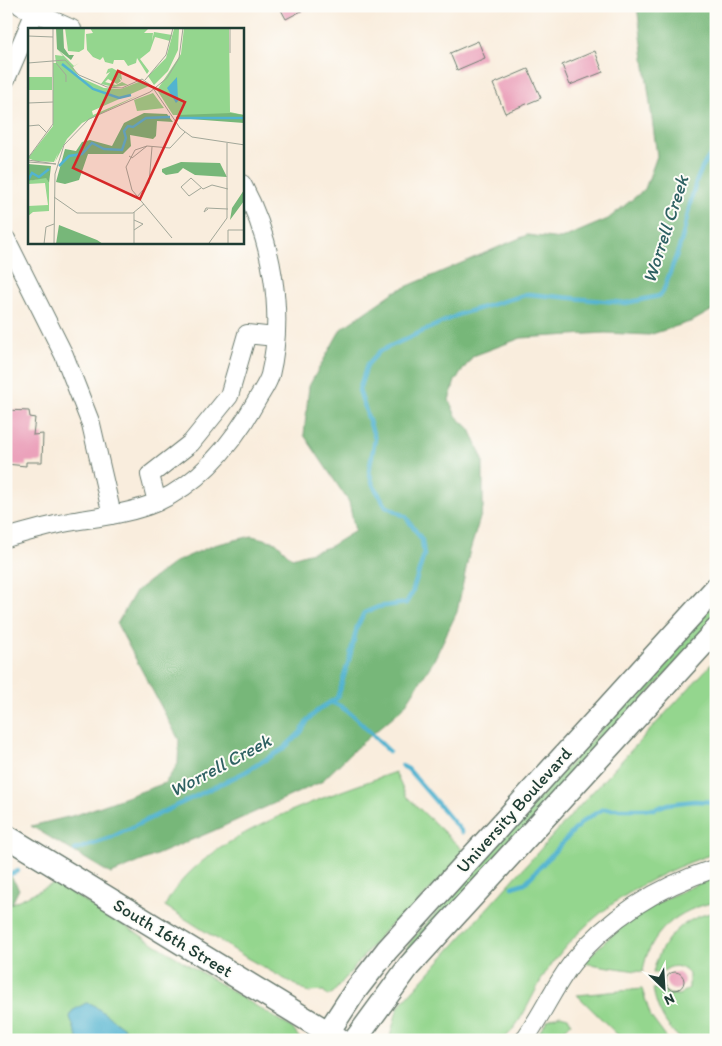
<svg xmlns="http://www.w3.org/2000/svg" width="722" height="1046" font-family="Itim,sans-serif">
	<rect width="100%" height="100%" fill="#fdfcf7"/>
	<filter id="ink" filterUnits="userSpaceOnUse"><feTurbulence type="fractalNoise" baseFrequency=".02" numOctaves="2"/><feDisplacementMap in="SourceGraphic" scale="10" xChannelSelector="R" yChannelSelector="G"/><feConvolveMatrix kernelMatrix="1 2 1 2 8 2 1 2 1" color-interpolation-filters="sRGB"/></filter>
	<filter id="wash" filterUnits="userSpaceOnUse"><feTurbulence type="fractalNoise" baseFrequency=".0096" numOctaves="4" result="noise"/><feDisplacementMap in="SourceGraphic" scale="20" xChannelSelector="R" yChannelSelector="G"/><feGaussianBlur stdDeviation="1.12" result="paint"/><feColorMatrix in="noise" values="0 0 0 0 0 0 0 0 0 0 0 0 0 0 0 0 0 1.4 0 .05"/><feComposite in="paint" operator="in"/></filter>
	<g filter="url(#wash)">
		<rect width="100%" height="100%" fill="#f9eddd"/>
		<!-- green -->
		<path fill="#94d68e" stroke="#5a8a61" d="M716,602V619L403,963L399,960L413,938Z
			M716,659V853C648,875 587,912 546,972C532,994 523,1022 503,1040H389L398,1007L585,800Z
			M395,772L406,796L465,852L414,907L387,928L333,993L327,996L324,991L308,992L247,958L165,906C198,836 326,797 395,772Z
			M716,877V902C679,909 648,932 643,972L583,963C624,919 660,898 716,877Z
			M55,883L292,1028L301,1040H6V906Z
			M716,912V1040H682C665,1026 657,1010 653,989L662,988L668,994L679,995L689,988V974C681,964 670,964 662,973H653C660,940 683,917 716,912Z
			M642,989L651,1017L668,1040H623L577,995Z
			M560,1015L568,1017L571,1023L555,1040H533L548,1020Z"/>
		<!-- forest -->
		<path fill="#77b779" stroke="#4b7a56" d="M637,6H716V308L693,321L649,335L605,333L521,338L473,356L455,381L449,400L456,416L470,429L483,460V508L469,554L457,612L433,662L403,708L356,748L321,782L213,831L111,874L31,826L76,815L165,783L178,764L179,740L117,624L136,591L175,562L214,545L252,536L276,542L292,558L329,547L355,531L349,502L304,435L309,386L341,329L394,292L527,235L561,239L608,219L645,189L657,156Z
			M6,869L19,889L12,903L6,906Z"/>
		<!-- water -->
		<path fill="#52b4d0" stroke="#387882" d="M86,1003L92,1004L140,1040H78L70,1017L72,1011Z"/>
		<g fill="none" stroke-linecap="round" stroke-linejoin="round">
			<!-- stream -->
			<path stroke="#52b4d0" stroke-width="4.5" d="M330,702C349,706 373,737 389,751
				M402,766L408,769L462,832
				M75,850L108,839L245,772L283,749L301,732L308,720L318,710L337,698L349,660L357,627L364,613L378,607L406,603L412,593L424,555L422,540L406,517L386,506L373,485L369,471L375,439L359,390L367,365L380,351L460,314L528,294L626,303L659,296L663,292C670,270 681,248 685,226C692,197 695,171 716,148
				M6,876L18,871
				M512,887L525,883L583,821L603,809H654L668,804L694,801L716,802"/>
		</g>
		<g id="blocks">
			<!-- building -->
			<path fill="#eba2bb" d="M279,6H311L286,19Z
				M478,41L485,58L457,70L450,53Z
				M595,51L603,72L570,85L562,65Z
				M528,69L541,98L505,113L493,84Z
				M6,410L29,411L30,417L35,418L33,435L43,434L42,462H26V466L6,464Z
				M666 981a9 9 0 1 1 18 0a9 9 0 1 1-18 0Z"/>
		</g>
	</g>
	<g filter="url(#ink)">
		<use href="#blocks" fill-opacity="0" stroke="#6b7b6f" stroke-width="1"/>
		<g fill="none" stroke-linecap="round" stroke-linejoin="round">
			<!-- minor casing -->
			<g stroke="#6b7b6f" stroke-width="20">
				<path id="minor" d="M21,6L72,29
					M6,79L35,12
					M6,239L64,355L91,424L112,515
					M157,502L150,475L191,443L229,396L247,334L275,337
					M6,538C27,532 48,526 69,522C98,517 129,514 157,502C202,482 235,440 258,398C262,391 268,383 270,375C285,313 272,239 242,184
					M524,1040C542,1015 554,986 573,962C610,916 660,886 716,868"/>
			</g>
			<!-- major casing -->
			<g stroke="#6b7b6f" stroke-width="25">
				<path id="major" d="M6,836L339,1039
					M323,1040L355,991L387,950L716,588
					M355,1040L409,966L716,630"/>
			</g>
			<!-- minor -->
			<use href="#minor" stroke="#fff" stroke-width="18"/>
			<!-- major -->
			<use href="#major" stroke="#fff" stroke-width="22"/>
		</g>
	</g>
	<g text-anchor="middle" stroke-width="4" stroke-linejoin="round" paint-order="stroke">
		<!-- street labels -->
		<g font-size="18" fill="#1f3d34" stroke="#fdfcf7">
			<text transform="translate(514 810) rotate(-48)" y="6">University Boulevard</text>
			<text transform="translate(173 938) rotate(31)" y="6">South 16th Street</text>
		</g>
		<!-- water labels -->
		<g font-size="19" font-style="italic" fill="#2e6163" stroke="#fdfcf7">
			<text transform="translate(665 229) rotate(-72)" y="7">Worrell Creek</text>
			<text transform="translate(220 765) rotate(-28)" y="7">Worrell Creek</text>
		</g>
	</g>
	<!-- overview -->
	<g transform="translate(28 28)">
		<rect width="216" height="216" fill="#f9eddd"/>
		<path d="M37,0H57L56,21L51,24L40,23ZM62,0L120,1L116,5H125L124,13L126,4L144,7L142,13L127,9L122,23L112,31L121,43L119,46L109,30L108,35L100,38L96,32H86L85,36L77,34L75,29L72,32L65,29L59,22L58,6L65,5ZM156,0H201L202,84L216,87H145L129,62L153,26ZM146,1H151L150,22L140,43L126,57L120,48L138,30ZM29,21L46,38L51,35L45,39L51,49L76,60L93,61L113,53L121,58L64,83L65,87L111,67L54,95L39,111L27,134L30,125L26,134L7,133L0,130L25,98V35H28L27,27L35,28ZM84,40L93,45L94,52L91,50L93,53L89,56L80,51L77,54L88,57L94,54L100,57L86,59L73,56L82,44L78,46L80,41ZM0,49H24V62H0ZM125,65L136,80L109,83L106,72ZM18,149L21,155V183L5,184L0,188V178L20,177L17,155L0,156V153Z" fill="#94d68e"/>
		<path d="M28,0H35L36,20L41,27H46L43,32L29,21ZM116,85L139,86L145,94L129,93L128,108L125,111L102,107L103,118L95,126H60L51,152L37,156L28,154L37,121L48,123L54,114L62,112L84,118L96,95ZM203,85L216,87V95L149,90L150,87ZM153,134L192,135L199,149L167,147L155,140L150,145L138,147L134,144V141ZM0,136L23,138L21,155L18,150L0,153ZM216,162V173L202,192L204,180ZM31,197L69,212L75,216H28Z" fill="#77b779"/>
		<path d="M149,49L150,73L148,75L139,60Z" fill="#52b4d0"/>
		<path fill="none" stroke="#52b4d0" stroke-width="2.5" d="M34,36L65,61L91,70L103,67M148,90H217M31,138L41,128L54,126L64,115L76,121L94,122L98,110L96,103L100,98L105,99L118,90L142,89M0,152L4,145L11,149L21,141"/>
		<path fill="none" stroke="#a2a799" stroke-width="1" d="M202,0V25M0,8L25,9M0,35L37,32L51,47L79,59L94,60L114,51L125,59M28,35L38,47V54M117,52L138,27L145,0M125,60L152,100L164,109L217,117M0,75L25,74M0,98L11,97L19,105M101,128L104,130L119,118M0,130L25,96V0M0,132L28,136M0,134L28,136M173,160L161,168L153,159L163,150L175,161L184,157L200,161M26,169L49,185H105L116,176M109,169L121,155L124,119M180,181L176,184L178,180L200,181M106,184V216M106,192L115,196L106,202M144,210L104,162L98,139L107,122L119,118L142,120L157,104M181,215L199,190V115M16,216L18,199L26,196M26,216L27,146L36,117L61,91L122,64L139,50L151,30L155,0M200,216V202H217"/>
		<path fill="#d62828" fill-opacity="0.15" stroke="#d62828" stroke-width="2.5" d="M90,43L157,74L112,171L45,140Z"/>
		<rect width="216" height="216" fill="none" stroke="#1f3d34" stroke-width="2.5"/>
	</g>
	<!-- margin -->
	<rect width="722" height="1046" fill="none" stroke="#fdfcf7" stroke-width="25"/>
	<!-- north arrow -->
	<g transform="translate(664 988) rotate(155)" stroke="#fdfcf7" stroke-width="4" paint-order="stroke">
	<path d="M0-4L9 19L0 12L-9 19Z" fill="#1f3d34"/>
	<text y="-8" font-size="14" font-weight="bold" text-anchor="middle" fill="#1f3d34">N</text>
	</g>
</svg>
